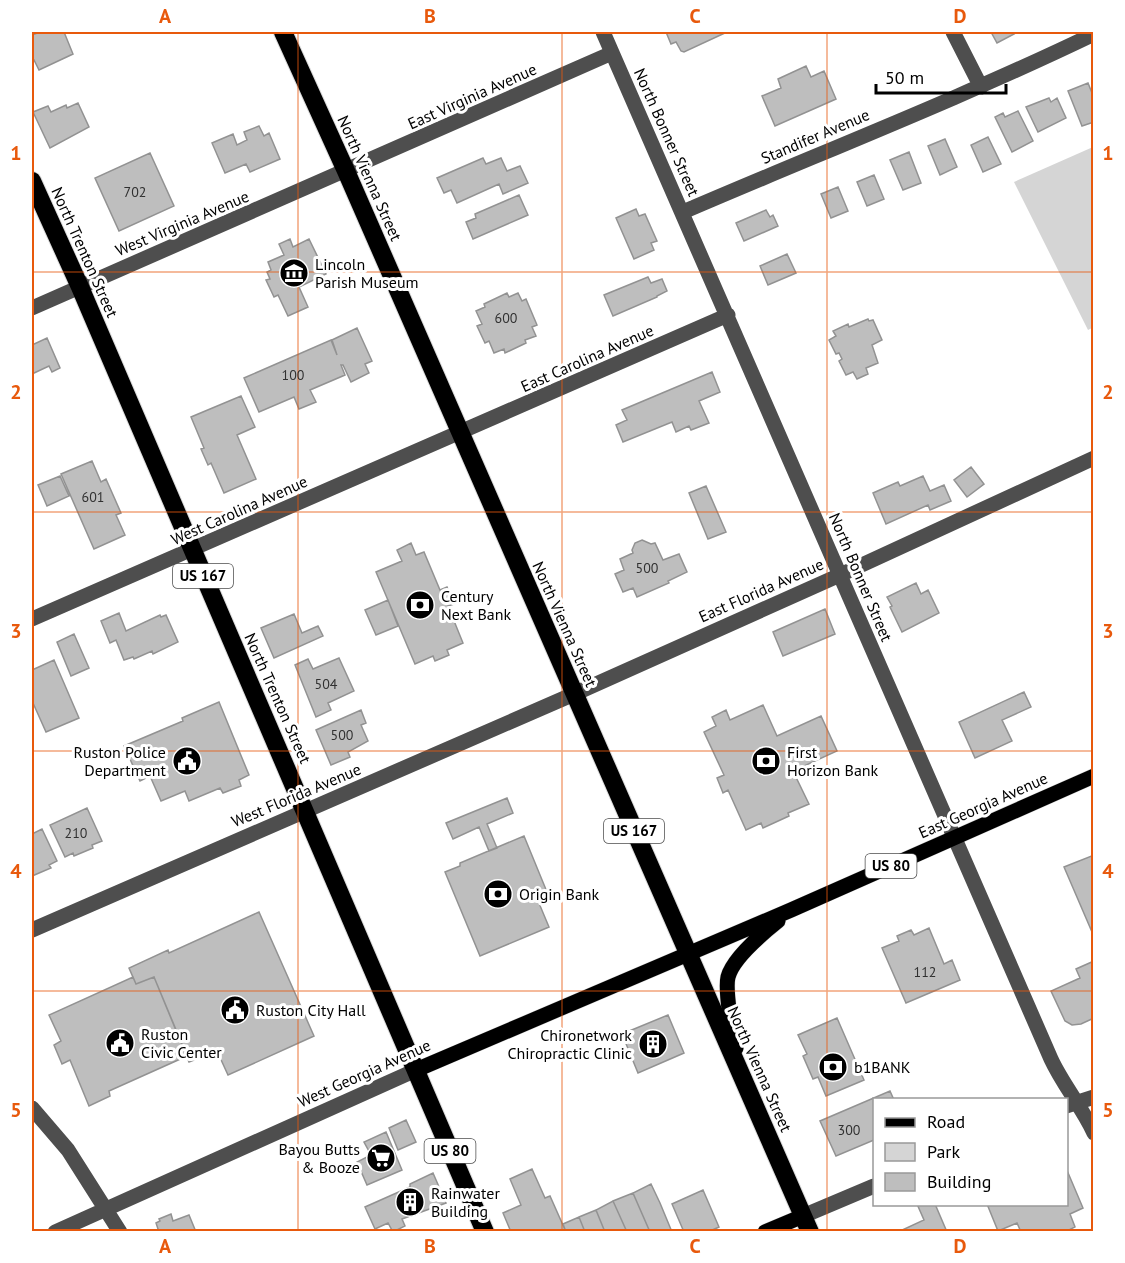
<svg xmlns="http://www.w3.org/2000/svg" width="1125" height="1263" font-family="'PT Sans',sans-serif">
	<rect width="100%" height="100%" fill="#fff"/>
	<!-- green -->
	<path fill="#d5d5d5" d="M1093,147L1094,327L1088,330L1014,182Z"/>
	<!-- building -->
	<path fill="#bebebe" stroke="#929292" stroke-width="1.5" d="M40,32H64L73,54L39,70L34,60L32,61V35Z
		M666,32H727L684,52L681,51L676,42L671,44Z
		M991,32H1012L1014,34L997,43Z
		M806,66L811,77L824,71L836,99L775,126L762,96L781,88L778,79Z
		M1088,83L1094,98V122L1082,126L1068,91Z
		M1049,98L1051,102L1057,98L1066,118L1038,132L1026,107Z
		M78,103L89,127L50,148L33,112L48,106L51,112L66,105L67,108Z
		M1018,111L1033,141L1012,152L995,117L1003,113L1005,117Z
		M259,126L264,136L269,133L280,159L250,172L246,164L225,173L212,143L233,134L237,145L247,140L244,132Z
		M988,137L1001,164L983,172L971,145Z
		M945,139L957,167L940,175L928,146Z
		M909,152L921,183L903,190L890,160Z
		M150,153L174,206L119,231L95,178Z
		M483,158L486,164L501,158L507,171L520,166L528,183L503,194L499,184L457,203L451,190L444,193L437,178Z
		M874,175L884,199L867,206L857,182Z
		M838,187L848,211L831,218L821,194Z
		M519,195L528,215L473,239L466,222L476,218L475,214Z
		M636,209L639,216L645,214L657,241L651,243L654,250L634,259L616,218Z
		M766,210L770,217L773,215L778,226L744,241L736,223Z
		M290,239L293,247L309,239L326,274L299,287L308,307L288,316L278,295L274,297L266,280L270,279L267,272L271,270L268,262L284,255L279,244Z
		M787,254L796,273L768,285L760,266Z
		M648,277L651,283L662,279L667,291L657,296V297L613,316L604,295Z
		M507,293L509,297L518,293L522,301L526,299L537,325L532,327L536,336L525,340L526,343L505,353L504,349L494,353L489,341L485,343L477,326L482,324L476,311L485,307L484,304Z
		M868,319L869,321L873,320L882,340L872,345L878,363L866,368L868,374L857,379L853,372L846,375L839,361L842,359L839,353L836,354L829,340L836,336L833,331L848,324L849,327Z
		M357,328L372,361L365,364L369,373L351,382L343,365H341L345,375L310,390L316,402L299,409L294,397L259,412L244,378L331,340L337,355L332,340Z
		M47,338L60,368L52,372L49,366L32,374V345Z
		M712,372L720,392L699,401L709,423L691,430L689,426L676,432L672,422L623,442L616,425L627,420L622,410Z
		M241,396L255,427L237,435L256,479L224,493L211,463L208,465L201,449L204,448L191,417Z
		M92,461L101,482L106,479L121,513L116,515L125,535L94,549L61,474Z
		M971,467L984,484L967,497L954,480Z
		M60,476L69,496L47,506L38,485Z
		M923,476L930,491L944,485L951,501L930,510L928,505L886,524L873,493L898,482L900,486Z
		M706,486L726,532L708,539L689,493Z
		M642,540L651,544L655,543L663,560L679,554L687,572L668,581L669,583L637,597L633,588L623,592L615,574L624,570L620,559L633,553L632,550L635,543Z
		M411,543L416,555L424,552L440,590L447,587L454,604L448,606L463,643L447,650L449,655L435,661L433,656L415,664L376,572L402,561L397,550Z
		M916,583L921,594L928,590L939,613L902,632L890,607L892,606L887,597Z
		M388,600L398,626L376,635L365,610Z
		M825,609L835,634L783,656L773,632Z
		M119,613L126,631L160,615L161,617L166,615L178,642L153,654L152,651L134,659L133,657L124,660L116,640L110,643L101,621Z
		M294,614L302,633L318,626L323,636L274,658L261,628Z
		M74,634L89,668L71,676L57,642Z
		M339,658L354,691L328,703L331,710L316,717L295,665L308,659L313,669Z
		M54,660L79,718L46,732L33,703L32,704V670Z
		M1024,692L1031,707L1002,720L1012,741L975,758L959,722Z
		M219,702L249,775L239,780L241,786L223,793L220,788L189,801L185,791L161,801L150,776L140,781L124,746L183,721L182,718Z
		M763,705L777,736L821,716L837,751L793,771L809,804L788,813L789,816L763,828L761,823L746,830L728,790L723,793L717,778L724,775L704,732L716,726L712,717L726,710L730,720Z
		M361,710L366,723L361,725L368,741L348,752L350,757L331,765L316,730Z
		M507,798L513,813L487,824L497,848L489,851L479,827L453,839L446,823Z
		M87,808L102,841L92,845L93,848L74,856L73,853L65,857L50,825Z
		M42,829L57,861L49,865L51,868L32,876V834Z
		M524,836L547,892L536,896L549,927L480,956L445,872L460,866V863Z
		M1094,855V931L1092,932L1064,867Z
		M259,912L314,1036L228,1075L217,1051L189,1062L154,977L136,984L129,968L168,950L169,953Z
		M929,928L944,964L952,960L960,980L906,1003L882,948L899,941L897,936L911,930L914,935Z
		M1094,961V1018L1081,1024L1072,1025L1065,1021L1051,991L1080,978L1076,969Z
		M133,977L136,984L154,977L187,1056L109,1091L110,1096L89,1106L70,1060L62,1064L54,1045L61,1041L49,1015Z
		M668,1015L684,1053L638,1073L622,1034Z
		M837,1018L864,1080L826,1096L818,1077L813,1079L803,1056L807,1054L798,1035Z
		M890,1091L894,1100H874V1140L836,1156L820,1121Z
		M406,1120L416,1142L398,1150L389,1128Z
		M386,1132L402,1170L367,1185L357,1162L371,1155L364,1142Z
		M1066,1168L1083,1208L1070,1214L1075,1227L1065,1232H1021L1017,1223L998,1231L987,1204H1066Z
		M532,1169L545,1198L550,1196L566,1232H511L503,1213L521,1205L510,1179Z
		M433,1173L446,1203L402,1219L405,1226L393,1232L388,1223L375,1229L365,1207L410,1187V1184Z
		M651,1184L660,1203L672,1232H650L633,1193Z
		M703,1190L719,1227L708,1232H684L672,1204Z
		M633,1193L650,1232H627L613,1201Z
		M613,1201L627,1232H605L596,1210Z
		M917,1204H935L947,1232H898L924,1220Z
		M596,1210L605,1232H585L579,1217Z
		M171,1214L173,1221L189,1215L196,1232H159L156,1223L160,1221L159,1219Z
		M579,1217L585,1232H566L563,1224Z"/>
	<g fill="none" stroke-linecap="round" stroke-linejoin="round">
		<!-- major casing -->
		<g stroke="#dbdbdb" stroke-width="16">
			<path id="major" d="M736,1048C732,1034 725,990 728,977C733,958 763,933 778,921
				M416,1070L791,910L1094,776
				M765,1232L803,1216"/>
		</g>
		<!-- highway casing -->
		<g stroke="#dbdbdb" stroke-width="20">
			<path id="highway" d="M283,32L346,171L810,1232
				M32,181L80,287L485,1232"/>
		</g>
		<!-- minor -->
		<path stroke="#4e4e4e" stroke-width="15" d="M603,32L1051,1059C1063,1085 1082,1107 1094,1133
			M953,32L981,87
			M683,212C820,153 959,99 1094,34
			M32,308L612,53
			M32,619L728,315
			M32,930L574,694L840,575L1094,458
			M1066,1106L1094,1097
			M32,1108L68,1150L120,1232
			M803,1216L874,1186
			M55,1232L416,1070"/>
		<!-- major -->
		<use href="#major" stroke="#000" stroke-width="15"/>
		<!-- highway -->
		<use href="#highway" stroke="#000" stroke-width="18"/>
	</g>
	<!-- grid -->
	<path fill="none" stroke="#e8590c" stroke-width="1.5" stroke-opacity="0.55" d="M298,32V1232M562,32V1232M827,32V1232M32,272H1094M32,512H1094M32,751H1094M32,991H1094"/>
	<!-- icons -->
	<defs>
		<g id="museum-disc" transform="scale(1.5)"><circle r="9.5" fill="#000" stroke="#fff"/><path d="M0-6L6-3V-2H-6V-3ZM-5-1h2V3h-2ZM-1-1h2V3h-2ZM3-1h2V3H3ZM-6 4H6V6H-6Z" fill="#fff"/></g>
		<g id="bank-disc" transform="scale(1.5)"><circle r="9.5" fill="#000" stroke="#fff"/><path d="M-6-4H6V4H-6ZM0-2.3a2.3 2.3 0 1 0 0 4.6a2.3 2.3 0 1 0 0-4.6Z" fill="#fff"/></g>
		<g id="civic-disc" transform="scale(1.5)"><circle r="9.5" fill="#000" stroke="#fff"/><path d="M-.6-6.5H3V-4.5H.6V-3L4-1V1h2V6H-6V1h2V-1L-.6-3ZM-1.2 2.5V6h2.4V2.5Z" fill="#fff"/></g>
		<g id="building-disc" transform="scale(1.5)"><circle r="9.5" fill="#000" stroke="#fff"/><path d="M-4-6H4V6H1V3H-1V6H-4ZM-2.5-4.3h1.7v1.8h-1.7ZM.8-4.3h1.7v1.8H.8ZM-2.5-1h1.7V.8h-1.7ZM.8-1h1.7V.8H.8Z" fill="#fff"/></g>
		<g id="supermarket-disc" transform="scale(1.5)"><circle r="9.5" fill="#000" stroke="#fff"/><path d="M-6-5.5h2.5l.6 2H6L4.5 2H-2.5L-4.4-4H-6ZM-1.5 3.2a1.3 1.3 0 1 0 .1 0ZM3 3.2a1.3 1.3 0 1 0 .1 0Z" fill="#fff"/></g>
	</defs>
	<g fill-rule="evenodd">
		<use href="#museum-disc" x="294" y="273"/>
		<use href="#bank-disc" x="420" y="605"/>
		<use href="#civic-disc" x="187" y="761"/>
		<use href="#bank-disc" x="766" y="761"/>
		<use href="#bank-disc" x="498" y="894"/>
		<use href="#civic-disc" x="235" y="1010"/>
		<use href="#civic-disc" x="120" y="1043"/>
		<use href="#building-disc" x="653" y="1044"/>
		<use href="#bank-disc" x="833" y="1067"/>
		<use href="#supermarket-disc" x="381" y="1158"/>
		<use href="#building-disc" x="410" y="1202"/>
	</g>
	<g text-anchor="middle" stroke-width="6" stroke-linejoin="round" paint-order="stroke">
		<!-- number labels -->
		<g font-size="14" fill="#303030">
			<text x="135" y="197">702</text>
			<text x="506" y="323">600</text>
			<text x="293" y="380">100</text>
			<text x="93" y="502">601</text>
			<text x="647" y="573">500</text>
			<text x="326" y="689">504</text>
			<text x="342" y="740">500</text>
			<text x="76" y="838">210</text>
			<text x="925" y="977">112</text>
			<text x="849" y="1135">300</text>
		</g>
		<!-- shield labels -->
		<g fill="#fff" stroke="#4c4c4c" stroke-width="1.5">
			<rect x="173" y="564" width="60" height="24" rx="4.5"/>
			<rect x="604" y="819" width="60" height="24" rx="4.5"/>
			<rect x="865.5" y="854" width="51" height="24" rx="4.5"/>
			<rect x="424.5" y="1139" width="51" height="24" rx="4.5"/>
		</g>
		<g font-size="15" font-weight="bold" fill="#000">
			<text x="203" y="581">US 167</text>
			<text x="634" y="836">US 167</text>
			<text x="891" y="871">US 80</text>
			<text x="450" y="1156">US 80</text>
		</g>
		<!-- street labels -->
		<g font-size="16" fill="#000" stroke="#fff">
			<text transform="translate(472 96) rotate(-24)" y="6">East Virginia Avenue</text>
			<text transform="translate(667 132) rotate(66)" y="6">North Bonner Street</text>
			<text transform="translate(815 136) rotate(-23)" y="6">Standifer Avenue</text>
			<text transform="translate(370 178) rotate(66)" y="6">North Vienna Street</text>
			<text transform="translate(182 223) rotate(-23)" y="6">West Virginia Avenue</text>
			<text transform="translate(85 252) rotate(66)" y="6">North Trenton Street</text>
			<text transform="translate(587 358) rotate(-24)" y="6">East Carolina Avenue</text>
			<text transform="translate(239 510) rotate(-24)" y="6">West Carolina Avenue</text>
			<text transform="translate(861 577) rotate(67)" y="6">North Bonner Street</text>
			<text transform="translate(761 590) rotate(-24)" y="6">East Florida Avenue</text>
			<text transform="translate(565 624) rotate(66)" y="6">North Vienna Street</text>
			<text transform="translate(278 698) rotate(66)" y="6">North Trenton Street</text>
			<text transform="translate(296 795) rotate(-23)" y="6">West Florida Avenue</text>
			<text transform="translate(983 805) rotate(-24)" y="6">East Georgia Avenue</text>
			<text transform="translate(760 1069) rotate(66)" y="6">North Vienna Street</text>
			<text transform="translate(364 1073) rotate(-24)" y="6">West Georgia Avenue</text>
		</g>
		<!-- poi labels -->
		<g font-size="16" fill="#000" stroke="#fff" text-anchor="start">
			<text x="315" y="270">Lincoln<tspan x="315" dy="18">Parish Museum</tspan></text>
			<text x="441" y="602">Century<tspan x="441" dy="18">Next Bank</tspan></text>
			<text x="166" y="758" text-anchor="end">Ruston Police<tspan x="166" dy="18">Department</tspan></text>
			<text x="787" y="758">First<tspan x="787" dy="18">Horizon Bank</tspan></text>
			<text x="519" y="900">Origin Bank</text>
			<text x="256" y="1016">Ruston City Hall</text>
			<text x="141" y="1040">Ruston<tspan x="141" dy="18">Civic Center</tspan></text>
			<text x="632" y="1041" text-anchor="end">Chironetwork<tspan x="632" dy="18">Chiropractic Clinic</tspan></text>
			<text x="854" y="1073">b1BANK</text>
			<text x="360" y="1155" text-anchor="end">Bayou Butts<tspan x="360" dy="18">&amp; Booze</tspan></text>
			<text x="431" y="1199">Rainwater<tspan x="431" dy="18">Building</tspan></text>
		</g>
	</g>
	<!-- border -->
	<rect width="1125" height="1263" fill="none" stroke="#ffffff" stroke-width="66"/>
	<!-- legend -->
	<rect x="873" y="1098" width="195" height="108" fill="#ffffff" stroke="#999999" stroke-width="1.5"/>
	<rect x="885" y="1118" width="30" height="9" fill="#000000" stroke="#999999" stroke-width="1.5"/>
	<text x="927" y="1128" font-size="18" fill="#000000">Road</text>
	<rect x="885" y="1143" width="30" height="18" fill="#d5d5d5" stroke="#999999" stroke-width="1.5"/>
	<text x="927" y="1158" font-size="18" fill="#000000">Park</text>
	<rect x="885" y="1173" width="30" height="18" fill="#bebebe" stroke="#999999" stroke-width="1.5"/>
	<text x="927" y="1188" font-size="18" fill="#000000">Building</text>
	<!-- scale -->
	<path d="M876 84v9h130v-9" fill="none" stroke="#000000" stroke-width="3"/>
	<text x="885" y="84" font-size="18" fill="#000000" stroke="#ffffff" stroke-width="4.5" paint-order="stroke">50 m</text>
	<rect x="33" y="33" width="1059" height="1197" fill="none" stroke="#e8590c" stroke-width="2"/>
	<g font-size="20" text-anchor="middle" font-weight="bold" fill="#e8590c">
		<text x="165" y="23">A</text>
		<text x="430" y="23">B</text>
		<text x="695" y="23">C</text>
		<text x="960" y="23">D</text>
		<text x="16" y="160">1</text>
		<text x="1108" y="160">1</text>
		<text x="16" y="399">2</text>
		<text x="1108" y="399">2</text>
		<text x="16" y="638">3</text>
		<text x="1108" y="638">3</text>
		<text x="16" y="878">4</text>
		<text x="1108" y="878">4</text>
		<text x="16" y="1117">5</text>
		<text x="1108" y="1117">5</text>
		<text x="165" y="1253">A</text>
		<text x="430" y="1253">B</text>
		<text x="695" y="1253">C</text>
		<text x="960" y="1253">D</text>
	</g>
</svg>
